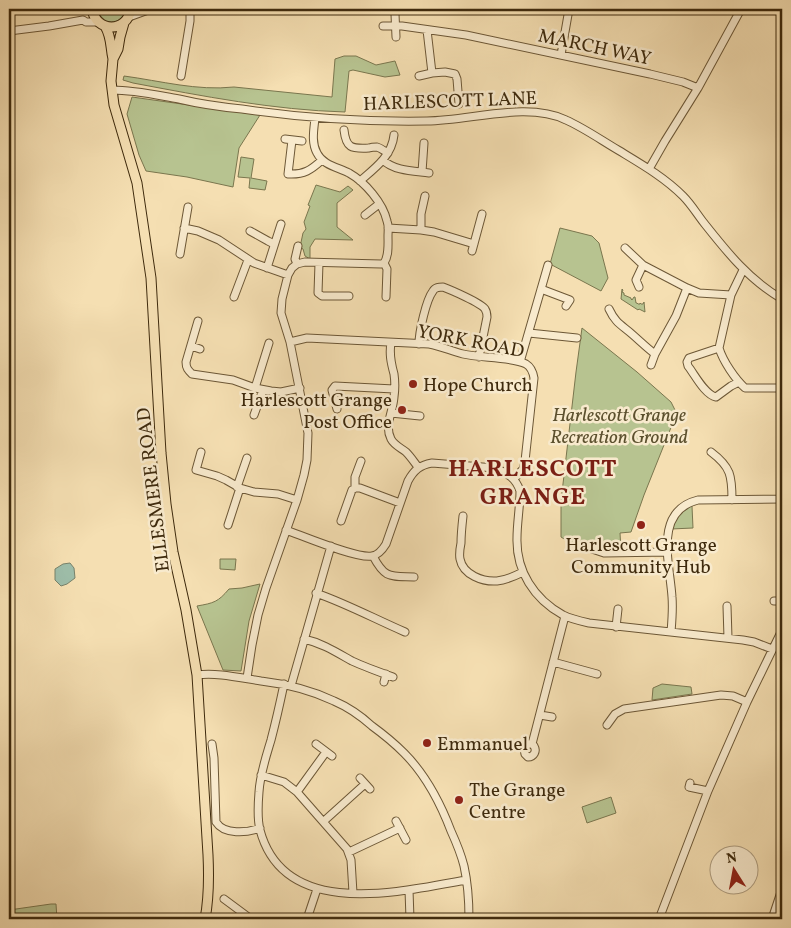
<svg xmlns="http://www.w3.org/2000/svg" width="791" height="928" font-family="Vollkorn,serif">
	<rect width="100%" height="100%" fill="#f5dfb2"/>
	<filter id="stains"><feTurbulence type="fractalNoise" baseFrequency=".004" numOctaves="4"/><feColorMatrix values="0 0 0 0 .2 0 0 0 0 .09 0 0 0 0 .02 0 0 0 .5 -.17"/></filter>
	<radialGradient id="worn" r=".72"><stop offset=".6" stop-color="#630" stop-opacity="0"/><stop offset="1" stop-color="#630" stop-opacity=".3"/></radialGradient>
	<!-- green -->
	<path fill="#b7c390" stroke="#7a764e" d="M98,9H126V10C121,26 101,26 98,9Z
		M344,56H356L376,65L395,61L400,75L385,77L353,70L349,71L345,112C274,110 202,96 133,83L123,80L124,76C161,81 197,91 234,87L332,97L335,59Z
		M132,97L260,115L239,148L233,187L187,177L146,171L139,155L127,114Z
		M241,157L254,159L251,178L267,181L265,190L249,188L250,178L238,177Z
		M316,185L340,192L348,186L353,190L337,203V227L353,240L315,239L310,247V259L305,256L303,249L300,247L303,233L306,229L304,222L310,206L308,205Z
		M560,228L592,236L599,243L608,278L601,291L550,264Z
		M622,289L623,290L622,292L624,293V295L631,298V299L632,300L634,297H635L636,303H637L638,304H640V303L641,304H643L644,302L645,312L639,309L638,310L621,299Z
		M582,328L637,372L671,402L675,410L674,420L644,495L631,532L620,533L621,551H599L595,543L591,542L577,547L561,537V501L576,372Z
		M692,506L693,528L671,529C675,518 682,511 692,506Z
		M220,559H236L235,570L220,569Z
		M260,584L249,621L241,671L223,670L197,606C214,603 218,602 229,589L242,588Z
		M662,684L691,687L692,694L652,700L653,688Z
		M611,797L616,813L587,823L582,807Z
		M51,904H56L57,919H9V910Z"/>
	<!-- water -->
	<path fill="#9dbda9" stroke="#77826b" d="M70,563L74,568L75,578L67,584L61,586L55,580V569L63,564Z"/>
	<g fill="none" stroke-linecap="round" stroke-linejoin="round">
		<!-- minor casing -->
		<g stroke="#6c5736" stroke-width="9">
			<path id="minor" d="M395,14L396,37
				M129,17L151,9
				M383,26H402L466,35L650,74L683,82L698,88
				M427,30L432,73L445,72L455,74L457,79L459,104
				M9,31L49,26L83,20L86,22H98
				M561,55L569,9
				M181,76L190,21V9
				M419,76L432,73
				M112,90C135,90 156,95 179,99C200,104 221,107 242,109C304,118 366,122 427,121C470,121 527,101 566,120C584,128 601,140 618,150C641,164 664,177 683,196C691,204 697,214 704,223C727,252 749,280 782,299
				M315,118C314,129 311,142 317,153C323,165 337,167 349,173C365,182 383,203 387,221C389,226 388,231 388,236C388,245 389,256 384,263L387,269L386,297
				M344,130C346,148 351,149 369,148C372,147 373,147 377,147C381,148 384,151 388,153
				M285,139L302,141
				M292,140L288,174C304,175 311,170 322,160
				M383,160C394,171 414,171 429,173
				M649,169L665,141L698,88L741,9
				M422,172L424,143
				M360,181C374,169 392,156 394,135
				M365,215L379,204
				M184,228L198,231L219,240L254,263L288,275
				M388,228L421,230L434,232L474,244
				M421,230V214L425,196
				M250,231L268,241L274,244
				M625,248L643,265L687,288L699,293L731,295
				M472,251L482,214
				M180,254L188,207
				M319,263L318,293L322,296H349
				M297,264L305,262L381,264L384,263
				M267,268L281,224
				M743,270L731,295L719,348C723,361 735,379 745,388H782
				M639,287L636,280L643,265
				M541,289L570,300L566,306
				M234,297L248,260
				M609,309C616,324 622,325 633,335C641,342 647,348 655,354
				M198,321L186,362C186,368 188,370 192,374L233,380L255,388L271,391L281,392L300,388
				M529,333L577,338
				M290,342L307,338L429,344C441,346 451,351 463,354C480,358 513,357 526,364C531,367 533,372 534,378L525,461L523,469L514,479
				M391,343C389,354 391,363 394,374C395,381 395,390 394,397C393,412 384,425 391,439C394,445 401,448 406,452C411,457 414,462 418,467
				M419,344C419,332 426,300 433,291C435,287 439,287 443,287C451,290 481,303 485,309C487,312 487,313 487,317L479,357
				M191,346L200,349
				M719,348L689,358L687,362L688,366C695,375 705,395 716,397L731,386L739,382
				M520,362L548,265
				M651,365L655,354L676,316L687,288
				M255,388L269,343
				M337,409L332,390L335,386L394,389
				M391,413L420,416
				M254,415L263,390
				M201,452L196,470L217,476L226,480L240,488L254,492L278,494L297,500
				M711,452C731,467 732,476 732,500
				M782,467V499
				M237,487L247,458
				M355,488H360L400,503
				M463,516C462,525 461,534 461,543C460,548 459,554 460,559C463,575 483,582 497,581C506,580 515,576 523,572
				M341,521L352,490L355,488V477L361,461
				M228,525L240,488
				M286,530C303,536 357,559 372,556C378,555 383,549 386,544L408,481C414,470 420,465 432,463L495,468C507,473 516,478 520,491C520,507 517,523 517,538C516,571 534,599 563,615C571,619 580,621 589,623L743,640L754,642L772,649
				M586,547L604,553L668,552
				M373,556C385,579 390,576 414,577
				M316,593C347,604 375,619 405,632
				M774,601H782
				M727,606L728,638
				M616,627L618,609
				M671,632C672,620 673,609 672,597C670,564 653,511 698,500L782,499
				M304,639C322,643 336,652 352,661C365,667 379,672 393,677
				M553,662L597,674
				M197,675C216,672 241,678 261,681C286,684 311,690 334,701C348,707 361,716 372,726C383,734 394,743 404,753C426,775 440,802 451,831C456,842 461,854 464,866C468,884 469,902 469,919
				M247,678L252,645L258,615L266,588L297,500L304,475L307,460L308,433L290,342L281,313L282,299L288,275L292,268L297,264L295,259L298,246
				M384,682L386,674
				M284,684C280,703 276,721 271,740C266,757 260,774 259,792C258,804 257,818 260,830C284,920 399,892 466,880
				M291,686L331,546
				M540,715L552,717
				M607,725L615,714L624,709L721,695L733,696L747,702
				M212,744L214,758L216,822C224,835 247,833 260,828
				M316,744L332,756
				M532,744H528L524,749L525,754L528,757C534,757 537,751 534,746L532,744L565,616
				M261,775L284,782L297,792L347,849L351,860L353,893
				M360,778L370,789
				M690,783L689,787L708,791
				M297,792L326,752
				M324,821L365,784
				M396,821L406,840
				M349,852L400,828
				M409,890L410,919
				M224,899L251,919
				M307,919L317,889
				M659,919L708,791L747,702L782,630
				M772,919L782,889"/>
		</g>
		<!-- major casing -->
		<g stroke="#3e2a0d" stroke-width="11">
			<path id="major" d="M92,9C96,33 127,33 131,9
				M124,23L120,37L118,49L113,59L111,81L114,105L137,183L151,278L161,453L166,504L173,552L186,610L197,675L208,855C209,876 209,898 205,919
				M105,26C112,38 110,46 113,59"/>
		</g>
		<!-- minor -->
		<use href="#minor" stroke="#f8eacd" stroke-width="7"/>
		<!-- major -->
		<use href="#major" stroke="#f5dfb2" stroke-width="9"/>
	</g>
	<!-- markers -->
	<g fill="#8f2418" stroke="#f8eacd" stroke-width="2">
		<circle cx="413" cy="384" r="5"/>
		<circle cx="402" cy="410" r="5"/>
		<circle cx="641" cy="525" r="5"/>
		<circle cx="427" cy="743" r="5"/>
		<circle cx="459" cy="800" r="5"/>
	</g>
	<g text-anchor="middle" stroke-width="5" stroke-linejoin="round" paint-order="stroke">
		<!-- street labels -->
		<g font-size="19" fill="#3e2a0d" stroke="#f8eacd">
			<text transform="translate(595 46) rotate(12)" y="7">MARCH WAY</text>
			<text transform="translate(450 100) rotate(-2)" y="7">HARLESCOTT LANE</text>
			<text transform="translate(471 340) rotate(11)" y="7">YORK ROAD</text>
			<text transform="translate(152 490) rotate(-97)" y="7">ELLESMERE ROAD</text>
		</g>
		<!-- poi labels -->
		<g font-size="19" fill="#3e2a0d" stroke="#f8eacd" text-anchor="start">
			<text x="423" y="391">Hope Church</text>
			<text x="392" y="406" text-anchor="end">Harlescott Grange<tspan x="392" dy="22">Post Office</tspan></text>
			<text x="641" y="551" text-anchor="middle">Harlescott Grange<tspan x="641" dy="22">Community Hub</tspan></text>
			<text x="437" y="750">Emmanuel</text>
			<text x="469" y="796">The Grange<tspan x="469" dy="22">Centre</tspan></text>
		</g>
		<!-- park labels -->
		<g font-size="19" font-style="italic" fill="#5c502e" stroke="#f8eacd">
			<text x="619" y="421">Harlescott Grange<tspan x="619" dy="22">Recreation Ground</tspan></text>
		</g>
		<!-- district labels -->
		<g font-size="24" font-weight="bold" letter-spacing="1" fill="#7a1f14" stroke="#f8eacd">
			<text x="533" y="476">HARLESCOTT<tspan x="533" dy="28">GRANGE</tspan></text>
		</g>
	</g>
	<!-- margin -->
	<rect width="791" height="928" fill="none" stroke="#f5dfb2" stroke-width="30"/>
	<rect x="10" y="10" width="771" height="908" fill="none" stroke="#3e2a0d" stroke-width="2.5"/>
	<rect x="15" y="15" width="761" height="898" fill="none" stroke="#3e2a0d"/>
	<!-- north arrow -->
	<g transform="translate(734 870) rotate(349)"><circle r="24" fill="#f8eacd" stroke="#ae9d80"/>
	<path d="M0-4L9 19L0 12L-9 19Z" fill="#8f2418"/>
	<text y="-8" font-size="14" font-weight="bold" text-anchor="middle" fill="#3e2a0d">N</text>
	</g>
	<rect width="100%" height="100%" filter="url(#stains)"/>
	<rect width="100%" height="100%" fill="url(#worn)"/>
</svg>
